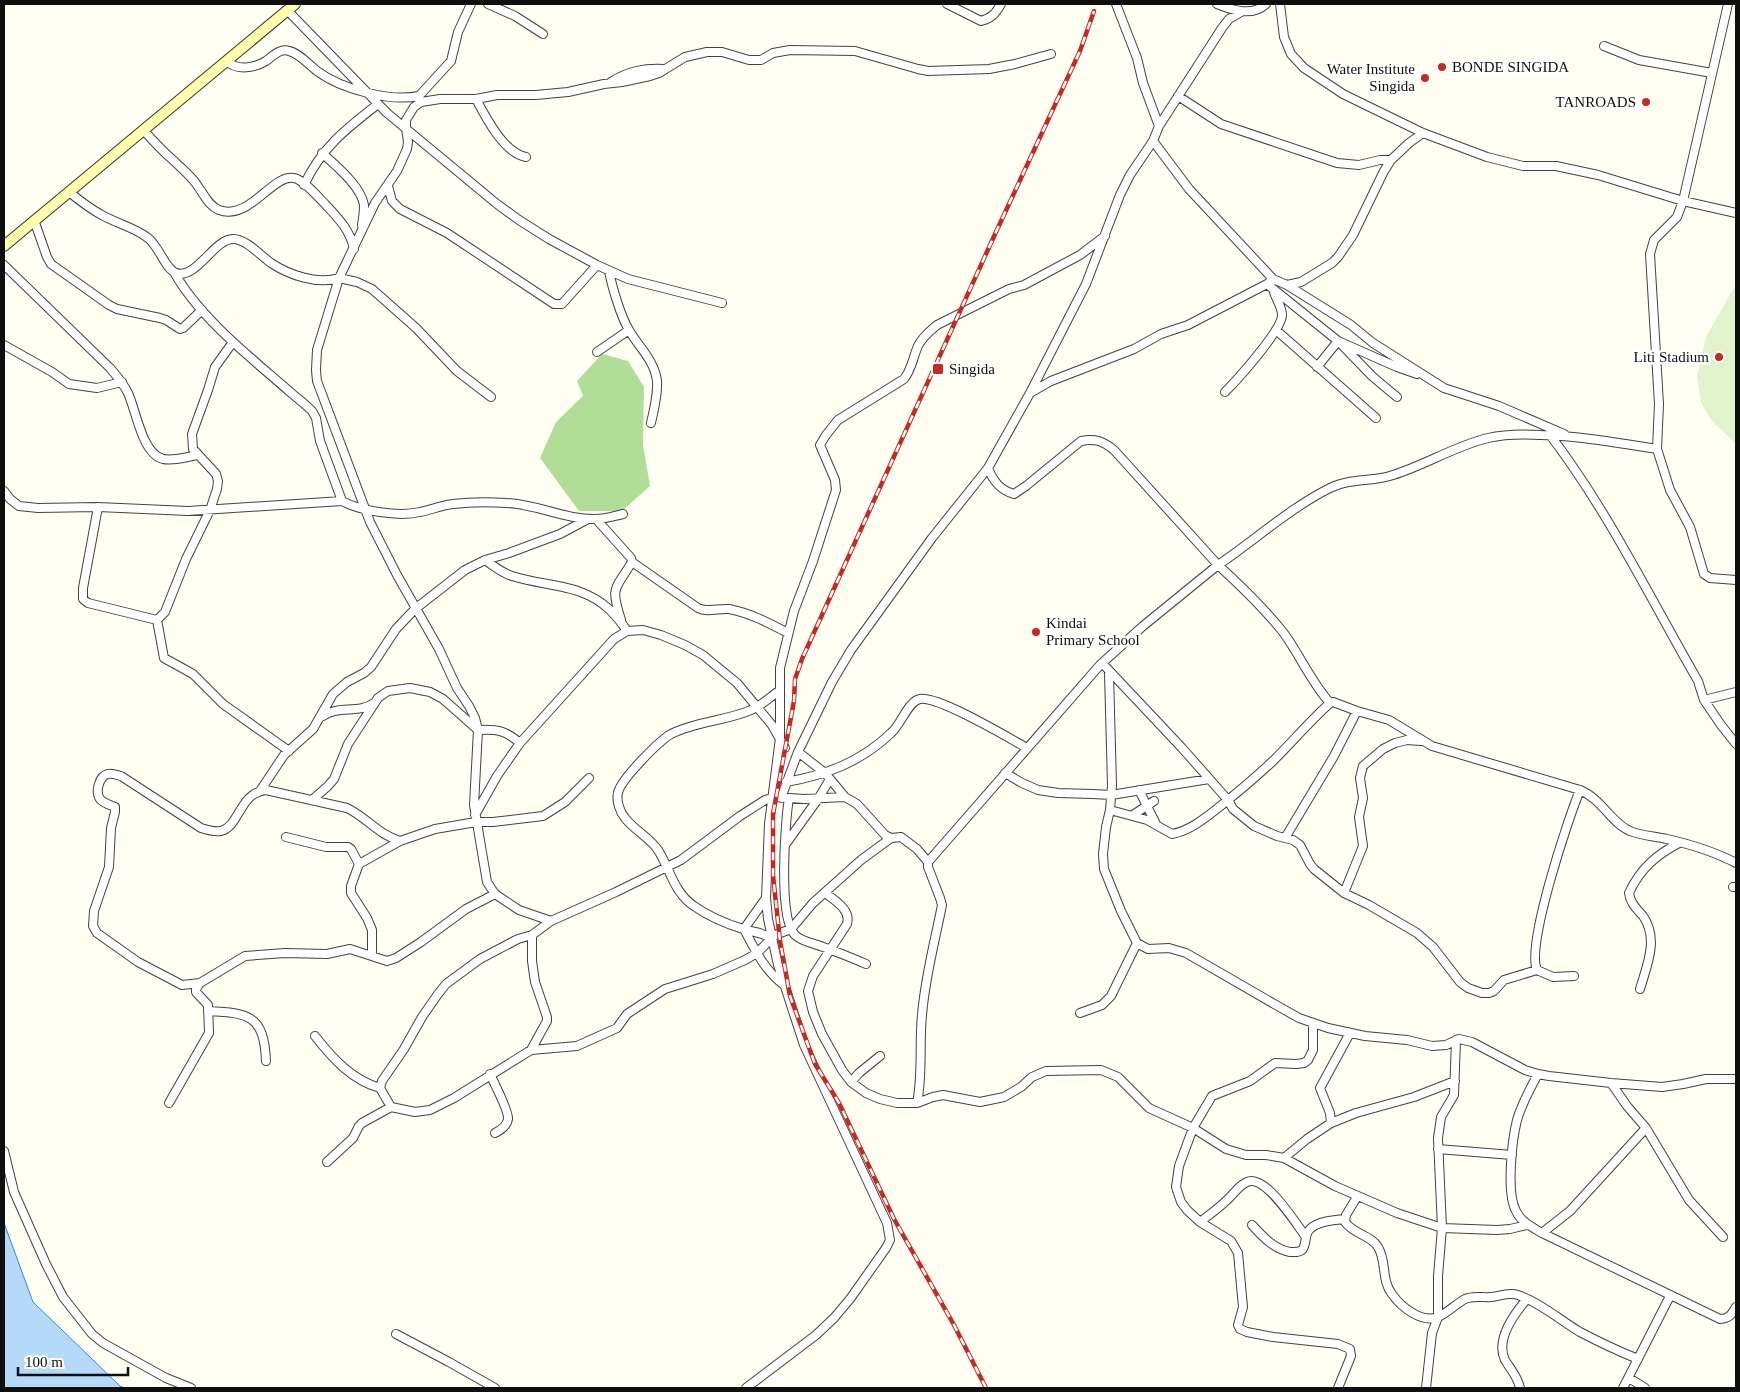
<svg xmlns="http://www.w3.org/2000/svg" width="1740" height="1392" font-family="Georgia,serif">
	<rect width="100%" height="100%" fill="#fffef2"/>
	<!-- forest -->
	<path fill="#b0de97" d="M602,354L628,361L644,387L643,445L650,486L622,511H579L540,458L556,422L583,396L577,381Z"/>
	<!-- pitch -->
	<path fill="#e1f3cb" d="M1736,284V444L1712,421L1701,403L1697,376L1706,337Z"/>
	<!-- water -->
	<path fill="#b4d9f9" stroke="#3787d4" d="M4,1223L33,1302L120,1386L125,1388H4Z"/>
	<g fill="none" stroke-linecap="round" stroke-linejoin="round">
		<!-- minor casing -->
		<g stroke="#424242" stroke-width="10">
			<path id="minor" d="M488,4L515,16L543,34
				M947,4L981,21C992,18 996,13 1001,4
				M1116,4L1137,58L1143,83L1159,126
				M1217,4C1232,10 1252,17 1266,4
				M1280,4L1284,37L1291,54L1304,68L1343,94L1423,133L1487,157L1523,166H1556L1598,175L1683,201L1736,213
				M1728,4L1683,201L1677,217L1654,240L1650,254L1659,404L1657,449L1670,490L1690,527L1704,574L1710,578L1736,580
				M287,10L387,113L497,204L519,220L549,239L597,265L628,279L722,303
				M1604,46L1639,60L1712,73
				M227,61C236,71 255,68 266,61C273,56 280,48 289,51C299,53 309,65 317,71C341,89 390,102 419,96L451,61L458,32L471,4
				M611,82C628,71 644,68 664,69
				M1178,96L1221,124L1337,163L1359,165L1380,160H1391
				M476,99C486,118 504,153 526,157
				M143,130C153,140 162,151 173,160C182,169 193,177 199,188C205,196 209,206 219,210C250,221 272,174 294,178C304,180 319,198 326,205C339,219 350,230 354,249
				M1153,141L1189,189L1273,279L1287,285L1351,325L1373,343L1444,388L1499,406L1564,434
				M322,153C336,166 361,186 364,205C364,212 363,219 362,225
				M304,185C322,147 346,129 378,104
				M388,186L392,201L400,209L447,233L554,304H562L597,265
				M69,192C79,200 89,208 100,214C115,223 134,227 148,238C159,246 165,269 176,273C196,280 214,239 233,239C246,239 260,255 271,263C289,275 318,285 339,278L375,203L397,171L407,149L408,142L406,128V120L414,107L421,102L440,99H476L497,95H536L568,92L604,84L622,82L650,76L659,73L685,57L707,52H722L749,60H761L773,53L790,50L855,51L918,69L928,71L989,69L1015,64L1051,54
				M34,220L47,257L51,264L109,305L117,309L160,318L166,320L180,329L183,328L202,310
				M4,265L110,368C117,376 123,383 128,393C136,410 142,454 163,459C174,461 187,457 197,455
				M609,271C612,287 621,317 629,330C638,346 655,361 657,381C658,395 654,409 651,423
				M174,272C199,317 250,357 289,391C297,398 305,404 312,411L316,418L320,441L342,501C360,511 399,517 420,512C431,510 442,505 453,504C470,502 489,502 506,503C537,504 566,520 596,519C605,519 614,516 623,514
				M1267,284L1338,341L1373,377L1397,397
				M1287,285L1301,282L1332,263L1338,257L1353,235L1384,171L1391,160L1409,143L1423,133
				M1276,330L1376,418
				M4,345L52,372L69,384L97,388L122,382
				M597,352L629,330
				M1317,367L1338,341L1397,367L1417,374
				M1225,392C1237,380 1282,330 1282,315C1282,306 1275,298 1273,289
				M1030,393L1051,381L1134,349L1161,334L1188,325L1267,284L1273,279
				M491,397L457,371L416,328L372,289L357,282L339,278L317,350L316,370L317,381L370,522L397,575L439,649L457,688L469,706L475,718L478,730L474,805L487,882L495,894L519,910L551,921
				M1550,435C1608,511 1650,598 1698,681L1704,700L1721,725L1736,744
				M988,468C993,481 1000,490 1014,494L1026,486L1081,441C1095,438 1103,441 1114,450L1218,565C1255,540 1290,508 1330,488C1349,478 1373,482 1393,475C1425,465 1455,446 1488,438C1505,434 1524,434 1541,435C1580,436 1619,443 1657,449
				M4,491L10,499L19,506L38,508L98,507L188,511L342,501
				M98,507L83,588V599L88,603L157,620L165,612L186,559L210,510L217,489L218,481L216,474L193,449L192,434L208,390L215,367L233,342
				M596,519L631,558L632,562C615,590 610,586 621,620
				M485,560C494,566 502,573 512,576C546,587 582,583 610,610C617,617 622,623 627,631L643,630L661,635L685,645L703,655L737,683L772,725L785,748
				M632,562L698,608C708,613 718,608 729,609C750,613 769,623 788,633
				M157,620L164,658L193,674L223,704L289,751
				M1102,663L1182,748L1228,800L1233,809L1254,826L1277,836L1293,840L1300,845L1310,864L1314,869L1344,893L1369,905L1417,933L1433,947L1460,982L1468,988L1482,993H1489L1494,991L1504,980L1537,970
				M1109,673L1112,785L1110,810L1106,827L1103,854L1104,869L1121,911L1137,943L1148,949L1169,948L1186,953L1276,1005L1299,1018L1328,1028L1365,1036L1407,1040L1432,1046L1446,1045L1459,1039L1472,1042L1525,1070L1538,1074L1549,1076L1611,1083L1662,1087L1683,1084L1706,1079H1736
				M1704,700L1736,692
				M323,716C338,705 359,714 374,703
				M798,752L825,773L845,797
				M1005,773L1022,783L1038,790L1058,793L1093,794L1111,795L1209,779
				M786,782C826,775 861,762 891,733C901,725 908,701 920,699C939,696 1007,737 1027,748
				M1139,790L1156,824
				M260,791L284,755L313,729L333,694L347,682L364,673L371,667L396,629L415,609L465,570L485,560L509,553L560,534L588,519
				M781,798L798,752L832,682L851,650L932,538L988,468L1030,393L1086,284L1120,195L1130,175L1153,141L1159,126L1222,28L1229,19L1241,12
				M789,798C785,822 778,919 795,935C802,942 814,943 823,947C838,952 852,958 866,964
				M312,800L328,786L334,779L348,744L378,698L388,691L410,688L430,692L443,699L478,730C497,729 505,730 520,743
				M1110,810L1147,820L1172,834C1189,831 1204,819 1218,808C1237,793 1256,777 1274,760C1293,741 1310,721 1330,703L1333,702L1357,711L1389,720L1432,746L1580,790C1602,799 1612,824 1630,831C1642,836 1655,836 1667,839C1689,844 1717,853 1736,863
				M475,815L497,776L520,743L614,639L627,631
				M1133,815L1154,801
				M286,837L326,847H348L351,849L359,864L400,841
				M1285,838L1334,756L1357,711
				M785,845L818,799L830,779
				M359,864L351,886V893L367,918L372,930V956
				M1733,887H1736
				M825,893C836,901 851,910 847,924L813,976L808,991L813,1012L822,1034L842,1070L851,1082L866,1093L880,1099L897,1103H917L933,1097L943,1095L980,1102L1004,1097L1021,1087L1032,1077L1046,1071L1101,1070L1118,1077L1149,1108L1193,1128L1226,1149L1246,1155H1266L1284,1158L1335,1186L1397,1213L1442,1228L1497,1230L1510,1229L1527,1225
				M1344,893L1363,846L1359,817L1363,798L1360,778L1363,766L1383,749L1395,743L1407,740L1421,741
				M495,894L466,909L421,942L396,958L387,961L350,949L327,954L285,953L245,956L200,983L182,985L138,962L97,933L93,926L94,911L109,867L111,828L115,812V807C110,805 103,803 100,799C95,792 99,776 108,774C112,773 117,775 121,776L201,828C207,830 215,832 221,831C240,826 239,793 266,790L347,808C366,817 379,835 400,841L435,829L476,822H493L543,816L565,802L589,778
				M766,898L744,929C755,950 765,971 784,985
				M771,938C759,931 755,933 743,929C727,924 708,916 694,906C674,893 670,869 658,850C649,837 634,830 625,818C620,812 616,801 618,793C620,780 659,741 671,734C696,721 726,721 751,710C761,706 770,697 779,691
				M1574,976L1553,977L1537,970C1526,945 1568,819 1580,790
				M1640,989C1647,965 1659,939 1643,916C1637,909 1630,903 1629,893C1640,869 1656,855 1679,843
				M208,1011C249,1013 264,1015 266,1061
				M1080,1013L1102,1005L1111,996L1137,943
				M1313,1023V1050L1308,1060L1304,1063L1296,1064L1275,1063L1250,1081L1212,1096L1193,1128L1179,1166L1176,1187L1181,1202L1187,1210L1200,1222L1231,1241L1238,1253L1243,1307L1238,1325L1240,1329L1247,1332L1273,1337L1338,1344L1350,1349L1351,1356L1338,1388
				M315,1036C333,1059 352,1080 380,1088
				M531,1050L547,1021V1017L535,982L532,961V935
				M490,1074C494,1083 509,1111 508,1119C507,1126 501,1130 495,1133
				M1538,1074C1530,1089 1522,1103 1517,1120C1512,1140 1506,1193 1516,1211C1521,1222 1532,1227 1542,1233L1720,1319C1729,1319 1732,1314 1736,1307
				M851,1082L859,1073L880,1056
				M1611,1083L1627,1106L1646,1128L1689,1200L1723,1237
				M169,1103L209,1033L208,1005L196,992V989L200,983
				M917,1103C923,1074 919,1044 922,1015C925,977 935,941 942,905L940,898L928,867V862L1100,665L1143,626L1218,565C1241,586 1263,607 1283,632C1300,655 1311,682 1330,703
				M391,1107L380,1088L382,1081L404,1049L422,1017L438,994L446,984L480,959L518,939L532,935L551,921L616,892L681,860L740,816L765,800L775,797L804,799L845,797L857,804L885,835L891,838L901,837L917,849L928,862
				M1331,1123L1330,1113L1320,1088L1350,1033
				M1438,1149L1512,1155
				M4,1151L14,1192L46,1264L63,1297L92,1334L103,1343L166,1378L191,1388
				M1284,1158L1307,1139L1331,1123L1356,1113L1414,1097L1455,1081
				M327,1162L353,1138L359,1126L362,1123L391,1107L415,1112L430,1110L454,1098L531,1050L577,1046L617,1028L627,1014L665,989L713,974L745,960L757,953L775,935L791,929L813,903L861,860L891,838
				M1357,1197L1346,1215L1345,1222C1353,1234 1371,1235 1378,1247C1387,1262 1381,1280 1392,1294C1401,1307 1423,1325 1440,1316C1448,1312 1456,1304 1465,1299C1473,1295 1483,1298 1491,1297C1500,1296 1509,1292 1518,1295C1539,1302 1560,1320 1580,1332C1599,1342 1618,1351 1638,1359
				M1200,1222C1209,1215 1219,1208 1227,1200C1233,1195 1239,1185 1247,1182C1265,1173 1296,1224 1306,1237
				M1252,1225C1263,1237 1274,1249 1290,1252C1294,1252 1298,1253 1302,1250C1307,1245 1304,1234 1310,1229C1318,1221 1334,1220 1345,1219
				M1542,1233L1570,1211L1646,1128
				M396,1334L449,1362L495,1388
				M1629,1378L1645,1388
				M746,1388L816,1335L834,1318L850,1299L886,1248L890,1240L887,1223L804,1045L778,965L768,919L766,898L769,824L780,738V668L794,611L813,561L836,490L835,480L820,445L826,435L838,420L904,379C912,369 913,357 918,346C922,337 930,331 937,325L1009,289L1024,285L1080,255L1105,236
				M1426,1388L1432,1333L1438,1317V1276L1442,1228L1438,1138L1441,1117L1454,1095L1456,1040
				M1520,1388C1518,1377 1511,1370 1505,1360C1495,1339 1514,1314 1527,1299
				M1623,1388L1670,1296"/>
		</g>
		<!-- secondary casing -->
		<g stroke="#313131" stroke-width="12">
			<path id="secondary" d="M4,246L295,4"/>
		</g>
		<!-- minor -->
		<use href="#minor" stroke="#fff" stroke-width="8"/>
		<!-- secondary -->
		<use href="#secondary" stroke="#fffead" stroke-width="10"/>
		<!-- rail casing -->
		<g stroke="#c72820" stroke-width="4.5">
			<path id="rail" d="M986,1388L954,1325L894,1219L839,1103L815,1064L790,996L780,941L773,875V814L794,701L795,679L802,659L996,232L1080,51L1094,11"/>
		</g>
		<!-- rail -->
		<use href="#rail" stroke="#fff" stroke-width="2.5" stroke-dasharray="8" stroke-linecap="butt"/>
	</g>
	<!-- markers -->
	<g fill="#c72820" stroke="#fff" stroke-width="2">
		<circle cx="1442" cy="67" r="5"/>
		<circle cx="1425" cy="78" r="5"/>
		<circle cx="1646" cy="102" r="5"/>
		<circle cx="1719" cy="357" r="5"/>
		<rect x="932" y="363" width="12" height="12" rx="2.5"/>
		<circle cx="1036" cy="632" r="5"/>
	</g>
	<g text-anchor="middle" stroke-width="5" stroke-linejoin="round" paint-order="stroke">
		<!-- poi labels -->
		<g font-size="15" fill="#0f0f0f" stroke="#fff" text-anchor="start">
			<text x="1452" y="72">BONDE SINGIDA</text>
			<text x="1415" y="74" text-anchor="end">Water Institute<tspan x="1415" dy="17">Singida</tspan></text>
			<text x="1636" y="107" text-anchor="end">TANROADS</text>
			<text x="1709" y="362" text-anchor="end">Liti Stadium</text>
			<text x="949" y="374">Singida</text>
			<text x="1046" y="628">Kindai<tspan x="1046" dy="17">Primary School</tspan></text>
		</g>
	</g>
	<!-- border -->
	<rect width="1740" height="1392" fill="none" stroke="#0f0f0f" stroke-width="10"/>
	<!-- scale -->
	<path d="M18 1367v8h110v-8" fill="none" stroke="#0f0f0f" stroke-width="2.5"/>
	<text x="25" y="1367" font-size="15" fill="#0f0f0f" stroke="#ffffff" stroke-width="4" paint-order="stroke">100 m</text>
</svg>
